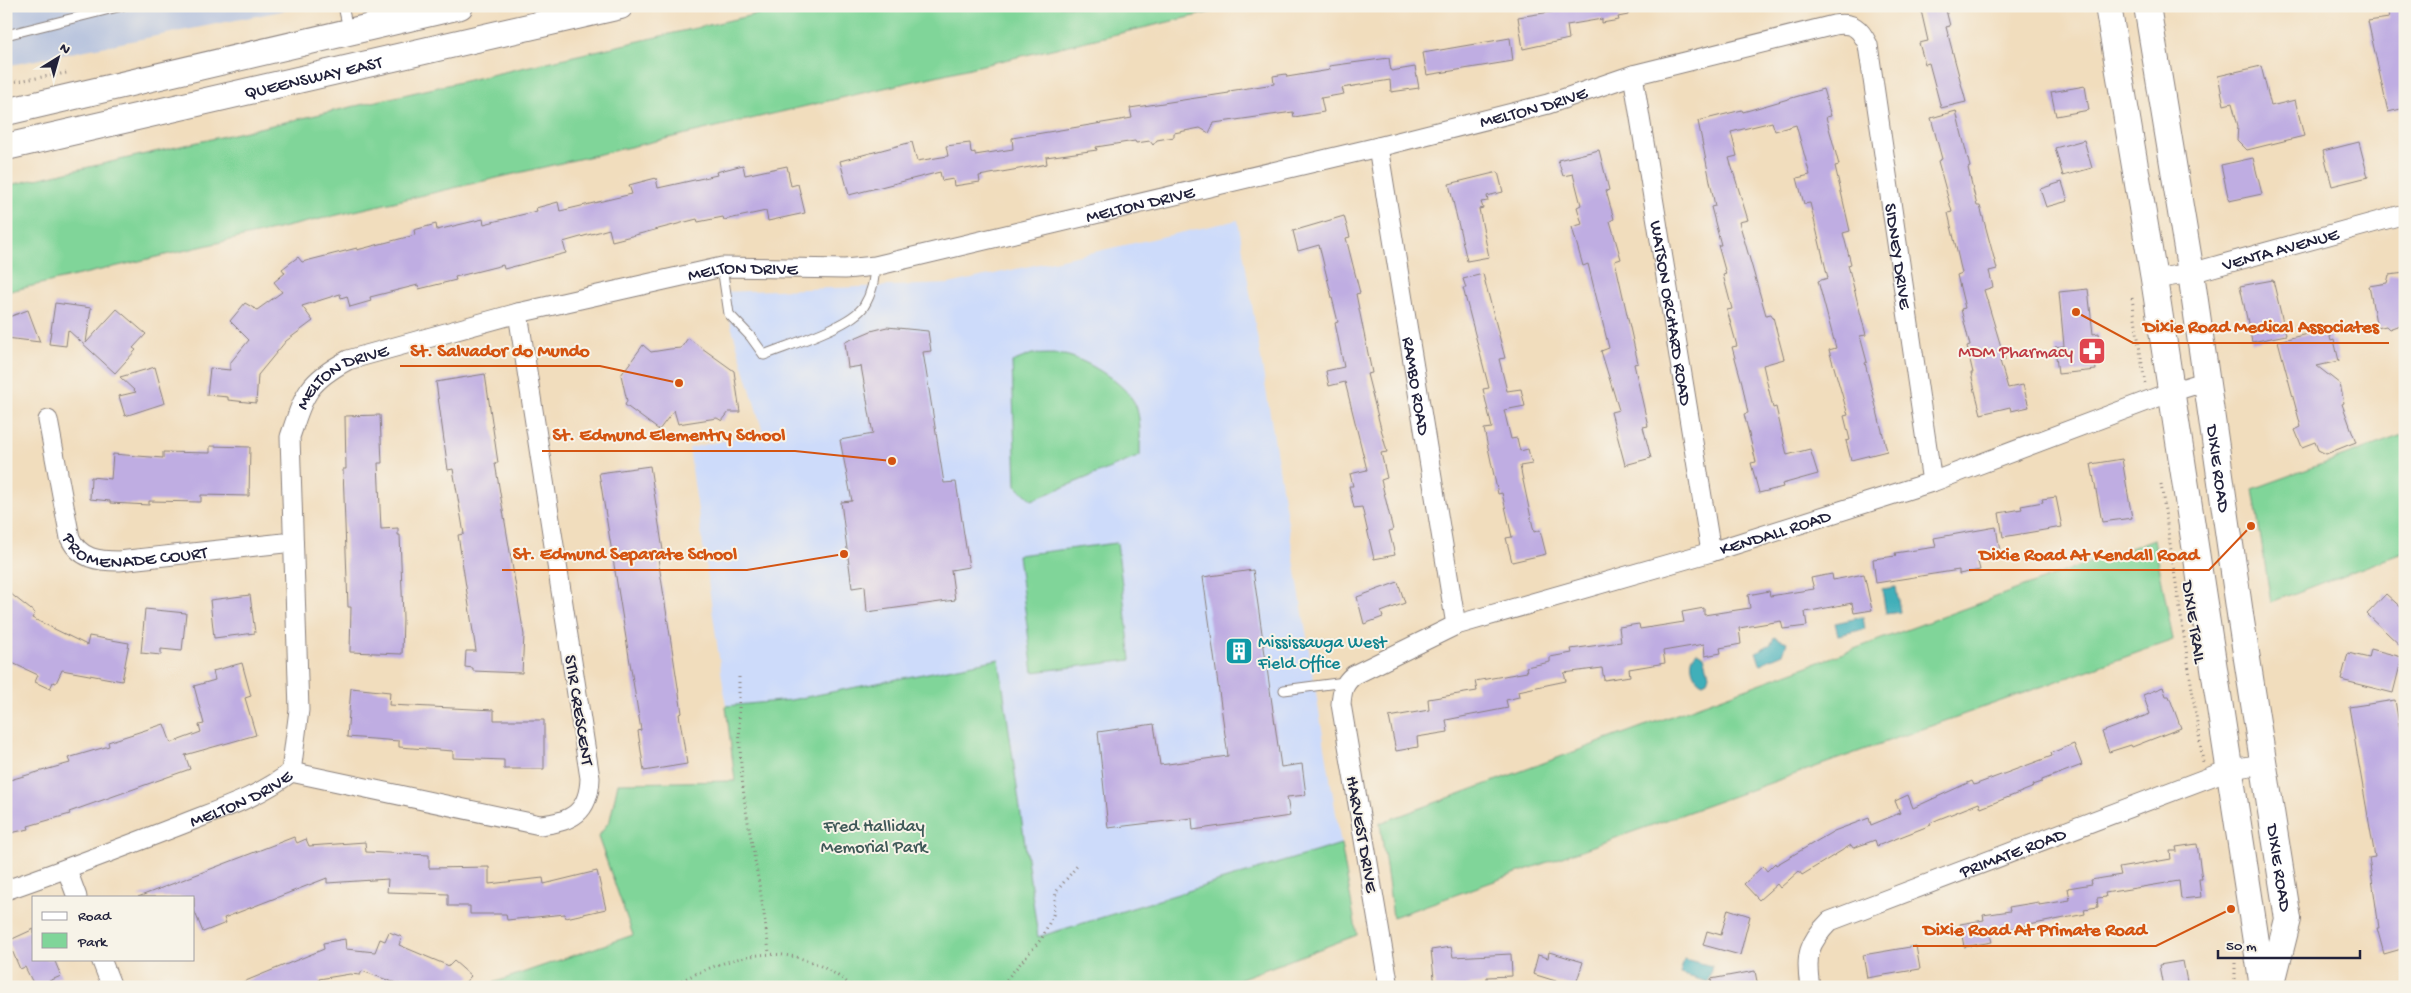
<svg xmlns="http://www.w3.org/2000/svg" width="2411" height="993" font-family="'Gochi Hand',sans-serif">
	<rect width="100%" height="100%" fill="#f7f3e8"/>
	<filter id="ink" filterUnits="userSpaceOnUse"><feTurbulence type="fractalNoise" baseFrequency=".02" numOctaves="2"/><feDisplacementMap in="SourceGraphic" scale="10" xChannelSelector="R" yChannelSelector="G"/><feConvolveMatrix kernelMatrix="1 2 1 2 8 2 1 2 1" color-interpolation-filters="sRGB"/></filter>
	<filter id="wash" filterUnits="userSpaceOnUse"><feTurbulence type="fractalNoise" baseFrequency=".0096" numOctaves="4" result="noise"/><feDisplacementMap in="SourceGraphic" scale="20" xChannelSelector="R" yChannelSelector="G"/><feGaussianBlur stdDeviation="1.12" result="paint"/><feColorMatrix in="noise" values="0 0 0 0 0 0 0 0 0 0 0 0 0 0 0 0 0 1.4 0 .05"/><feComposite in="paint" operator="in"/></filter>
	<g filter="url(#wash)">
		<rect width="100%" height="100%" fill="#f1ddbd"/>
		<!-- built -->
		<path fill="#cddbfa" d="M1238,220L1341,844L1038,937L999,660L791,700L726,706L689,448L763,432L721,292L949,284Z"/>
		<!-- industrial -->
		<path fill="#b9c5de" d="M6,6H306L6,66Z"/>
		<!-- green -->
		<path fill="#80d599" stroke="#517c6a" d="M832,6H1237L6,292V186L779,9Z
			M1032,354C1042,355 1054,353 1064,355C1086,359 1131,386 1137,409C1141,424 1140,440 1140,456L1032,500L1016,486L1012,362Z
			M2405,434V552L2271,602L2253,489Z
			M2154,539L2173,640L1393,917L1380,823Z
			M1117,543L1131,660L1033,672L1018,555Z
			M999,659L1038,937L1341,844L1357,935L1218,987H481L633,935L598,837L610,820L618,783L735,781L726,706L791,700Z"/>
		<!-- water -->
		<path fill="#3fafb9" stroke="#30687a" d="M1896,587L1900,612L1886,614L1882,589Z
			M1863,617L1865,629L1838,635L1835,623Z
			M1774,637L1787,642L1783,654L1760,664L1756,652L1771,644Z
			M1697,652L1704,656L1709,674L1707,681L1703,683C1692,679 1687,659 1697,652Z
			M1684,959L1712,966L1708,982L1680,974Z"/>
		<g id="blocks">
			<!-- building -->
			<path fill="#bfade2" d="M1570,6H1627L1628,15L1618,17L1619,20L1602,23V19L1567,25L1569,39L1523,49L1518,17L1570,9Z
				M1920,6H1945L1950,26L1946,27L1966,102L1941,108L1929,63L1925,64L1919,43L1928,41Z
				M2387,6H2405V108L2388,112L2368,21L2389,18Z
				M1510,38L1513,61L1427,75L1423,53Z
				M1389,58L1391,71L1415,67L1419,88L1391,92L1390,80L1342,88L1344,94L1321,98L1324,112L1294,117L1293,112L1214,123L1209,133L1200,128L1174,133V137L1157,140L1153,145L1150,141L1136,143L1135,141L1096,147L1097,150L1046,157L1047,164L979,176L980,182L954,186L953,179L942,181L940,172L849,195L840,161L912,142L917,161L948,156L946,146L970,143L971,153L975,152V155L1013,149L1012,138L1132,118L1130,108L1229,93V91L1274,84L1273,76L1286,74L1287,77L1330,70L1329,66Z
				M2261,66L2271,106L2295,100L2304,136L2247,150L2237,140L2238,126L2232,103L2224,105L2218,76Z
				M2085,86L2089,110L2056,116L2051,92Z
				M1823,89L1831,116L1826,117L1839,165L1835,166L1850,231L1843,233L1851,264L1848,265L1866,335L1860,336L1867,362L1865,363L1887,451L1851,460L1846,441L1850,440L1844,416L1848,415L1829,350L1836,348L1818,281L1828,278L1810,203L1804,204L1797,178L1810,175L1796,125L1775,131L1772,122L1731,132L1737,156L1729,158L1748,220L1739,222L1766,315L1771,314L1773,317L1784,359L1763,365L1773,408L1776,407L1787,455L1810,449L1818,474L1782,484L1783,487L1759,493L1751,463L1756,462L1744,414L1748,413L1742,383L1732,347L1737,346L1727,310L1732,309L1723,275L1726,274L1718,245H1721L1711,207L1715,206L1698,121L1742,110L1743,112Z
				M1956,111L1970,167L1968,168L1977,206H1980L1997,269L1989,271L1993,287L1984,290L2005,360L2000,361L2008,388L2023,385L2029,407L2011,411L2010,407L1981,414L1975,391L1971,373H1973L1967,347L1970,346L1961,309L1965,308L1957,275L1962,273L1948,213L1952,212L1938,161L1942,159L1931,118Z
				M2084,140L2092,168L2063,176L2055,148Z
				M2359,142L2368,177L2332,186L2323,151Z
				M1599,150L1609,190L1606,191L1614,219L1610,221L1621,259L1615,261L1638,363L1634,364L1648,426L1643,427L1651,458L1625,465L1611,412L1619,410L1601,351L1609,348L1588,264L1583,266L1572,227L1582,224L1577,207L1581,205L1573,174L1563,176L1558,160Z
				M2253,158L2262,194L2229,201L2221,165Z
				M743,165L745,175L787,166L791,186L798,184L805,213L768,221L766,211L724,220L723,217L698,222L697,219L612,241L609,229L563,242L566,253L504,269L503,265L455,277L456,280L419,289L418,285L370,297L371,301L350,307L347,296L341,298L340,294L302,306L313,321L286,341L258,375L256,403L228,400V397L207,395L210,368L230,370V363L249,340L230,321L245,303L257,310L282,292L274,282L285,273L282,269L298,257L302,262L357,248V250L415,235L414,230L436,224L437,230L483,219L484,224L537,211L536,208L558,202L560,211L632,194L629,185L656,178L658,188L717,175L716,172Z
				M1498,172L1503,192L1487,196L1488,201L1481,202L1483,208L1479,209L1489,257L1467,261L1449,184Z
				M2062,182L2068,201L2046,207L2040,189Z
				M1344,216L1350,237L1346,238L1360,293L1356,294L1372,373L1367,374L1387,452L1381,453L1387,478L1381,480L1393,530L1389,531L1395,555L1374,559L1362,507L1354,508L1349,486H1353L1350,474L1367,470L1345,382L1329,386L1326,371L1344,367L1335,323L1338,322L1319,245L1298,251L1293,231Z
				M2405,273V323L2389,329L2386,326L2377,328L2369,286L2387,283L2389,275Z
				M1483,274L1505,358L1499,359L1507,391L1521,389L1525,406L1504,410L1511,439L1517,438L1520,451L1528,449L1532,464L1520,466L1534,532L1540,530L1546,554L1512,562L1506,538L1512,537L1502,493L1498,494L1484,429L1492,428L1483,389L1489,388L1463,288H1466L1463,279Z
				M2273,280L2286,335L2252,342L2240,286Z
				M2088,289L2093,334L2099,333L2102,361L2095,362L2096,370L2058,374L2055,347L2064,346L2059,292Z
				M55,303L91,308L86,343L117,309L146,334L133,348L136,350L115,373L68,330L66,346L49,344Z
				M28,310L40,342L6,338V318Z
				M887,327L928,331L931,351L923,352L944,483L956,482L969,567L951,570L955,600L867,612L865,586L852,588L841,502L852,501L840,440L873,434L861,366L848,368L845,342L871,331Z
				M2328,329L2331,341L2334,340L2339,361L2317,366L2340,384L2344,403L2342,404L2356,442L2326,454L2318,450L2315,442L2302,447L2295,430L2301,427L2278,341Z
				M688,338L734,371L740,412H729L722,421L717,418L678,424L674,410L659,430L625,405L627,401L621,375L643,345L651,352L670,349L681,348Z
				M155,367L165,403L125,416L119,396L136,392L120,377Z
				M485,374L498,463H495L524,635L522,673L473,671V668L465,667L466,651H476L458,535L464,534L453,469L448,470L436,382Z
				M380,415L382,463H378L381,529L398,528V535H400L403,618L402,654L350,652L351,607H348L343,469H346L345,416Z
				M210,446L250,447L249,496L201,495V502L149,501V505L110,503V501L90,499L91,477L111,479L113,454L163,458V452L210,453Z
				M2122,459L2132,518L2102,522L2091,464Z
				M650,466L664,557L658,558L682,713L679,714L687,764L644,771L638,731L641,730L599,473Z
				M2056,497L2062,527L2003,537L1999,513L2022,509L2021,506L2043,502L2042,499Z
				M1996,527L2001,558L1978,562L1980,570L1959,574V570L1876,583L1873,559L1896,556L1895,553L1936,547L1934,538Z
				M1253,570L1281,767L1302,764L1306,795L1287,797L1290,816L1193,830L1192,818L1108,828L1098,732L1154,724L1160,765L1228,756L1203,577Z
				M1832,574L1833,580L1864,574L1872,610L1854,613L1852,603L1805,612L1807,626L1783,629L1781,621L1739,628L1741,644L1720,648L1721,653L1705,656L1704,644L1663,651L1665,663L1629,669L1630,676L1604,680L1602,668L1564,673L1566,681L1518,691L1519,697L1506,700L1508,708L1446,720L1448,732L1417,737L1418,747L1396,751L1389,717L1429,710L1428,699L1477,691L1475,681L1527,672L1526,667L1550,662V657L1572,653L1571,649L1621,642L1619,627L1639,624L1640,629L1684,622L1682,612L1704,608V615L1750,608L1748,595L1769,591L1770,596L1814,589L1811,578Z
				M1398,582L1405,603L1381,612L1383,617L1364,624L1357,597Z
				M6,590L35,613L32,618L87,645L89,636L129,643L122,681L62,670L56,683L53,682L50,689L35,682L38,675L6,660Z
				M2386,594L2405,611V650L2367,614Z
				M250,595L255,633L214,638L210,600Z
				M145,609L186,613L182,651L161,649V655L141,653Z
				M2371,649L2402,657L2393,693L2341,680L2348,653L2369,658Z
				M242,663L251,696L245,698L256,735L185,755L190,769L69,812L70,814L28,826L29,829L6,834V781L70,763L68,758L109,746L108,742L164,724L171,743L201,732L199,725L204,724L194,686L215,680L213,671Z
				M2163,687L2166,696H2169L2181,728L2132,747L2131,745L2109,752L2102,732L2150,714L2143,695Z
				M351,688L390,692L389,705L494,710V720H544V769H504V760L453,758V751L399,747V741L347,737Z
				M2395,700L2402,742L2405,741V948L2384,954L2377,928H2379L2369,858L2375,857L2349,707Z
				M2074,744L2082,765L2042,780V782L2033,785L2034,787L1981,808L1979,803L1939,819L1930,823L1931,825L1877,846L1875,840L1853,848L1851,845L1802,875L1799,871L1780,888L1777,884L1759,900L1744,884L1763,866L1767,871L1775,863L1776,865L1834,831L1869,818L1871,825L1900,813L1895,801L1908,795L1913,808L1972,781L1974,785L2052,756L2051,753Z
				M294,837L297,843L306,839L309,846L365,842L366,852L429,855V868L489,867V884L543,878L544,884L597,871L606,909L566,918L565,914L507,920L506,914H470V906H448V894L387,892L388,879L327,883V878L224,918L226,923L203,932L194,910V897H138Z
				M2197,844L2202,879H2199L2201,897L2181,899L2179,881L2105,893L2106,897L2097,898L2098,907L2084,909L2085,914L1999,931V933L1990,935L1992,942L1964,947L1960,924L1984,920L1983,915L2010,911L2009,907L2039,902V905L2070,900L2068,888L2092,884L2091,880L2121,875L2119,868L2171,859L2170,851H2177L2176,847Z
				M1728,909L1750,916L1740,955L1703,945L1707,931L1721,935Z
				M34,929V959H54L61,976L35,987L25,967L20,969L8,941Z
				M389,932L402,937L399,945L449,966L454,961L471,976L461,987H407L362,971L360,975L350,974L319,979L322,987H231L324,949L323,943L345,939L346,949L375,952L380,939L385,941Z
				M1916,946L1920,969L1867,978L1863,955Z
				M1451,947L1453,957L1511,954L1512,976L1487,977V983L1467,985V987H1435L1431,950Z
				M1549,952L1583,962L1575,987L1533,974L1538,955L1548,958Z
				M2183,961L2188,987H2163L2159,965Z
				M1755,971L1758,987H1712L1711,979Z"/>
		</g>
	</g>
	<g filter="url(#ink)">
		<use href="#blocks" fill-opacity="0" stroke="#8a807c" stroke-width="1"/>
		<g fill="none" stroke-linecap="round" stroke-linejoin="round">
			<!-- service casing -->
			<g stroke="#8a807c" stroke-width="11">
				<path id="service" d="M343,6L348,29
					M6,35L122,6
					M722,267L729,314L751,337L764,355C788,345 850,327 864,306C872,293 874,281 875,266
					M1284,690L1345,682"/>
			</g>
			<!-- minor casing -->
			<g stroke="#8a807c" stroke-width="21">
				<g id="minor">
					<path id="s1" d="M1633,75L1711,552"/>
					<path id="s2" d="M1378,147L1456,625"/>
					<path id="s3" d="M2154,279L2191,273L2405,214"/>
					<path id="s4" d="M48,420L70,538C80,559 98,561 119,561L293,542"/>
					<path d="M291,772L540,825C572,822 589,812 590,778L518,313"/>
					<path d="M67,870L77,897"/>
					<path id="s5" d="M6,890C64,870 121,848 178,826C217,810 258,798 291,772L299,710L290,437C304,395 307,382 348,360L518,313L722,267L845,269L875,266L1378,147L1548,104L1633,75L1834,25C1853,22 1860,28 1868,45L1932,482"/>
					<path d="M101,959L112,987"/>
					<path id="s6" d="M1389,987L1341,704C1342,691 1343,684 1354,675L1456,625L1711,552L1932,482L2171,392L2207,381"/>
					<path id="s7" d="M1810,987C1805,956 1808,943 1830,921L2231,769L2263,764"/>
				</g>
			</g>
			<!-- secondary casing -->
			<g stroke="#8a807c" stroke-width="28">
				<g id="secondary">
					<path d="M2108,6L2154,279L2263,987"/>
					<path id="s8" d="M2147,6L2191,273L2241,621L2288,919L2271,987"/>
					<path d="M6,112L460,6"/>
					<path id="s9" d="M6,147L620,6"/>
				</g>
			</g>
			<!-- path -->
			<path stroke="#8a807c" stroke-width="3" stroke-dasharray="1 4" stroke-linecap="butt" d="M6,83L67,73
				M2132,298L2145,384
				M2161,484L2203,762
				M739,677C739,721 739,766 746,810C754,858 764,905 769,953
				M2235,963V987
				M668,987C735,954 788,934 853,987
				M1000,987L1042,938L1053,915L1056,892L1077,866"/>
			<!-- service -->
			<use href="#service" stroke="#fff" stroke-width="9"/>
			<!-- minor -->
			<use href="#minor" stroke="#fff" stroke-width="19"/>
			<!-- secondary -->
			<use href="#secondary" stroke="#fff" stroke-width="26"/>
		</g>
	</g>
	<!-- icons -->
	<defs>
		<g id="pharmacy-square" transform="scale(1.4375)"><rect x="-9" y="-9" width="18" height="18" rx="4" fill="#e0444e" stroke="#f7f3e8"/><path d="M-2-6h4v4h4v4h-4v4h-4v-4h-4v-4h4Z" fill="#fff"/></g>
		<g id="building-square" transform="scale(1.4375)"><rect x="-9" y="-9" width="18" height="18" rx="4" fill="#0f9aa8" stroke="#f7f3e8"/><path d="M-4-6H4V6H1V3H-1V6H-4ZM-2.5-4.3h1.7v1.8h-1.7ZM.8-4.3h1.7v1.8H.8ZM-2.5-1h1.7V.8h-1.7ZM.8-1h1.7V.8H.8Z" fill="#fff"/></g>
	</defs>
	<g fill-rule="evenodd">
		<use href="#pharmacy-square" x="2092" y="351"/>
		<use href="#building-square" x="1239" y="651"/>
	</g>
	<g text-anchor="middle" stroke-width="4" stroke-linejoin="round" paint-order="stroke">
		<!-- street labels -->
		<g font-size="18" fill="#22223b" stroke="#f7f3e8">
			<text dy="6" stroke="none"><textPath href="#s9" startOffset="315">QUEENSWAY EAST</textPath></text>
			<text dy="6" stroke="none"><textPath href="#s5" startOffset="1961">MELTON DRIVE</textPath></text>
			<text dy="6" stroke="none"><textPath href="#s5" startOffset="1556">MELTON DRIVE</textPath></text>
			<text dy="6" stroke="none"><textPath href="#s3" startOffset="130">VENTA AVENUE</textPath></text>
			<text dy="6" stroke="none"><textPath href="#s5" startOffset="2530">SIDNEY DRIVE</textPath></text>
			<text dy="6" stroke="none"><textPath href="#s5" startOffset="1151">MELTON DRIVE</textPath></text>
			<text dy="6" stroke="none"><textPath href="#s1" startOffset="241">WATSON ORCHARD ROAD</textPath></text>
			<text dy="6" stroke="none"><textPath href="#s5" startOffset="731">MELTON DRIVE</textPath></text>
			<text dy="6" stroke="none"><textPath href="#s2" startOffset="242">RAMBO ROAD</textPath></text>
			<text dy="6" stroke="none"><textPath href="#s8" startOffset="468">DIXIE ROAD</textPath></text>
			<text dy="6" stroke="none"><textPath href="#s6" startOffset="766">KENDALL ROAD</textPath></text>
			<text dy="6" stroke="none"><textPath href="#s4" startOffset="191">PROMENADE COURT</textPath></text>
			<text transform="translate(2195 622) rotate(81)" y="6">DIXIE TRAIL</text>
			<text transform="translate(580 710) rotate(81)" y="6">STIR CRESCENT</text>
			<text dy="6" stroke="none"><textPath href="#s5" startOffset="252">MELTON DRIVE</textPath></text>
			<text transform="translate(1363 834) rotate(80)" y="6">HARVEST DRIVE</text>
			<text dy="6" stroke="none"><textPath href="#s7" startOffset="268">PRIMATE ROAD</textPath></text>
			<text dy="6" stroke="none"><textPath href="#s8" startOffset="872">DIXIE ROAD</textPath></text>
		</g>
		<!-- health labels -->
		<g font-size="18" fill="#be3a42" stroke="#f7f3e8" text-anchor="end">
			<text x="2073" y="357">MDM Pharmacy</text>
		</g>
		<!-- culture labels -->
		<g font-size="18" fill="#0d838f" stroke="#f7f3e8" text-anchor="start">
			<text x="1258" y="647">Mississauga West<tspan x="1258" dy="21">Field Office</tspan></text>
		</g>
		<!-- park labels -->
		<g font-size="18" fill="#3e5857" stroke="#f7f3e8">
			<text x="874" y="831">Fred Halliday<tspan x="874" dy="21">Memorial Park</tspan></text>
		</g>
	</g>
	<!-- callouts -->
	<path fill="none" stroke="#d45411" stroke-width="2" d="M2076 312L2133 343H2389M679 383L600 366H400M892 461L795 451H542M844 554L747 570H502M2251 526L2209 570H1969M2231 909L2156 946H1913"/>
	<g fill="#d45411" stroke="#f7f3e8" stroke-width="2">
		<circle cx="2076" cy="312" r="5"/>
		<circle cx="679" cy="383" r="5"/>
		<circle cx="892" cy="461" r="5"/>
		<circle cx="844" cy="554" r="5"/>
		<circle cx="2251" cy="526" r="5"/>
		<circle cx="2231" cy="909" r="5"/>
	</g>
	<g font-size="19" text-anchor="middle" font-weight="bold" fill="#d45411" stroke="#f7f3e8" stroke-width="4" stroke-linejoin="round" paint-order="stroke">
		<text x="2261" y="332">Dixie Road Medical Associates</text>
		<text x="500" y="356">St. Salvador do Mundo</text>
		<text x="669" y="440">St. Edmund Elementry School</text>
		<text x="625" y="559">St. Edmund Separate School</text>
		<text x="2089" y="560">Dixie Road At Kendall Road</text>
		<text x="2035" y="935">Dixie Road At Primate Road</text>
	</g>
	<!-- margin -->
	<rect width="2411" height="993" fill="none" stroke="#f7f3e8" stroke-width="25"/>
	<!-- legend -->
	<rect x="32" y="896" width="162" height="65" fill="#f7f3e8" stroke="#a29fa3"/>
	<rect x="42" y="912" width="25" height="8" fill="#ffffff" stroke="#a29fa3"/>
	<text x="78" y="920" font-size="15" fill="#22223b">Road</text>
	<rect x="42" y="933" width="25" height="15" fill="#80d599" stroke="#a29fa3"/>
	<text x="78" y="946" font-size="15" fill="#22223b">Park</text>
	<!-- north arrow -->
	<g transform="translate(58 58) rotate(37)" stroke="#f7f3e8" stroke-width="4" paint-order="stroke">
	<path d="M0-4L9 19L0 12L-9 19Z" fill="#22223b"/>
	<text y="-8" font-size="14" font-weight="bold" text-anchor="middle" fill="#22223b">N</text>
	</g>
	<!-- scale -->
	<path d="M2218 950v8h142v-8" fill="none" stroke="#22223b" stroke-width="2.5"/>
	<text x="2226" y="950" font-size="15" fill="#22223b" stroke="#f7f3e8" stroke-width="4" paint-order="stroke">50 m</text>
</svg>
